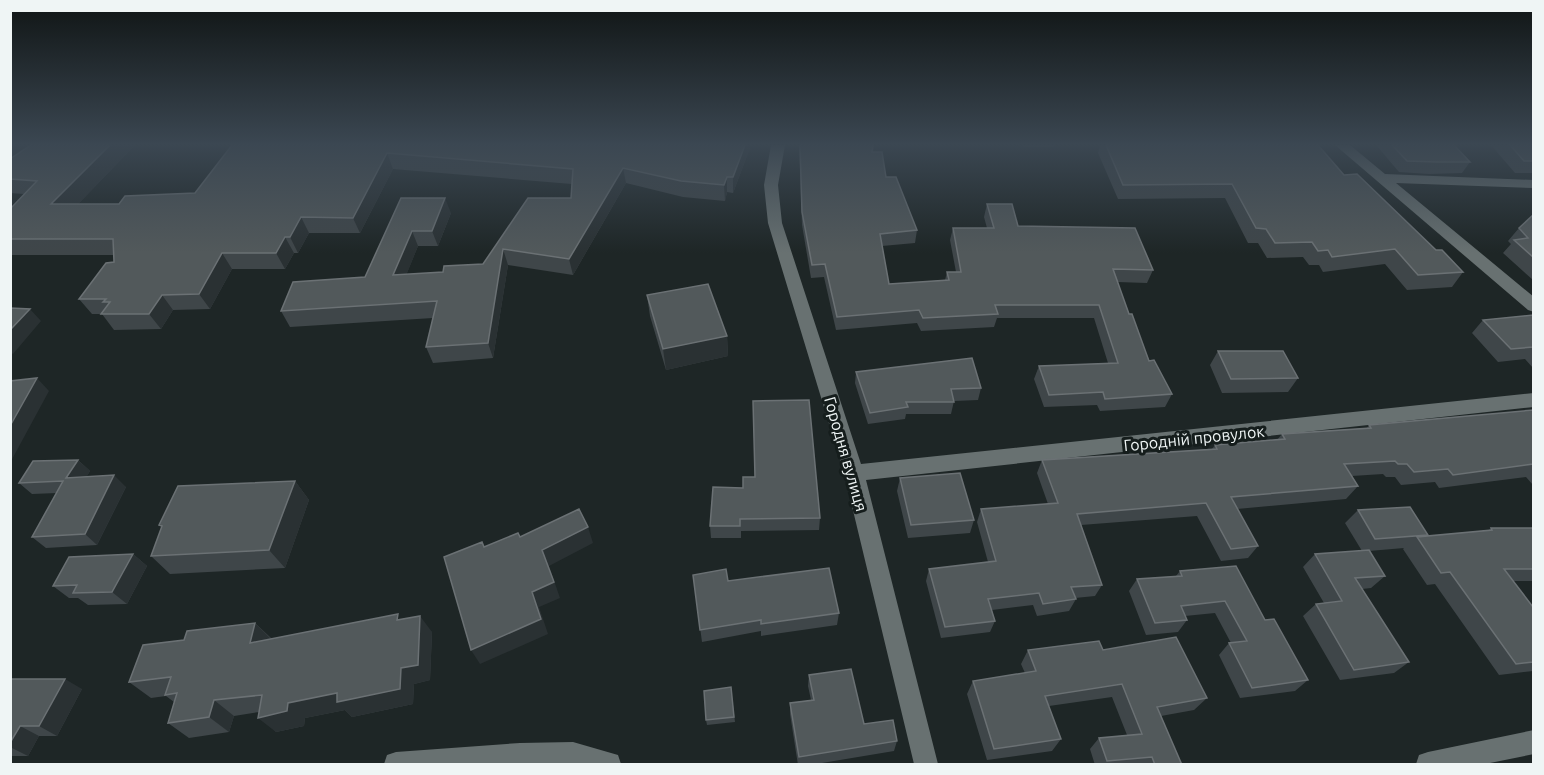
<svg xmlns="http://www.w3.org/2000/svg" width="1544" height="775" font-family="Ubuntu,sans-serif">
	<rect width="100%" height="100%" fill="#1e2626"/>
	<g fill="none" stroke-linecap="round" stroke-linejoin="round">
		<!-- minor -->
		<path fill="#687171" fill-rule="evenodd" d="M771,145H785L778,185L782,223L861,464L1534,393V407L866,480L938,764H914L844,473L768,223L764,185Z
			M1335,145H1350L1385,174L1534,180V188L1396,183L1534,297V312L1528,310Z
			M1534,730V754L1485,764H1416L1419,755L1428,752Z
			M573,742L618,755L621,764H384L387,755L396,752L520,743Z"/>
	</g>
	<!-- wall -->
	<path fill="#3f4649" d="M10,145H135L78,204H119L195,193L232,145H751L733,193L727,192L725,201L683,197L626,183L573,275L508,265L493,358L433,363L426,347L433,318L290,327L281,311L365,277L401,198L451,213L438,246H418L406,275L443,272L483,264L571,198L572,184L393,169L360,233H309L298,253H294L285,269H232L210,309L173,310L161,329L114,330L102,314H92L79,299L114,262V255H10V209L24,194L10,193Z
		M799,145H874L873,152L886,177L917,230L915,243L882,246L889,284L945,280L947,272H956L950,240L953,228H987L984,217L987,204L1018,226L1153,270L1147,283L1117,282L1129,314L1149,361L1172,394L1165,407L1100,411L1097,405L1044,407L1034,379L1039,366L1108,363L1094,318H997L994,327L921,331L917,323L836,330L824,277L811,278L802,225Z
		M1023,145H1054L1053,147H1024Z
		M1100,145H1318L1344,175L1463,272L1452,287L1407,290L1385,264L1323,272L1319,265H1309L1303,257L1267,258L1258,243H1248L1225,198L1118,199L1098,153Z
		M1376,145H1454L1470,162L1462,173L1429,174L1399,172Z
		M1491,145H1533V173H1515Z
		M1533,215V280L1503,253L1511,244L1508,241L1519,228Z
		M647,295L727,336L728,356L666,370L650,316Z
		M1533,315V368L1525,359L1498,362L1472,333L1483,320Z
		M1218,351L1298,378L1288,392L1222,393L1210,365Z
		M856,372L981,388L978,400L954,401L951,414H906L905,419L868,424L855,383Z
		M1533,410V485L1526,477L1439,488L1435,482L1401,485L1395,477H1386L1383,474L1352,476L1358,486L1346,499L1237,509L1258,546L1248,558L1221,561L1197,516L1081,525L1102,585L1095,596L1075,598L1076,599L1069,611L1037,616L1033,605L992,610L995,621L990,632L941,638L926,581L929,569L988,562L977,522L981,509L1048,504L1037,473L1042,460L1212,449L1215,445L1277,440L1282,434L1367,428L1369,425Z
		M78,460L90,471L86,477L126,487L97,545L46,548L32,537L57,493L32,494L19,483Z
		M900,478L974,520L970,533L908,538L897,491Z
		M295,481L309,500L285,568L170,574L151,556L162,527L159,525Z
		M713,487L820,518L819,530L741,531V538H711L710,526Z
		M1358,510L1427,536L1489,530L1491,528H1533V581H1513L1533,607V671L1499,675L1435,584L1427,585L1403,549L1404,548L1369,551L1385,576L1371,588L1362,589L1409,662L1394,673L1340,680L1303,616L1316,604L1324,603L1303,567L1315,554L1362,551L1345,523Z
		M133,554L147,566L127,604L88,605L78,598H69L53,586Z
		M1180,571L1265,620L1308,680L1295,691L1240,698L1219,655L1229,643H1231L1215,613L1185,616L1187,620L1178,632L1146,635L1129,591L1137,579L1176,576Z
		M693,575L728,581L839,613L837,625L761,636V631L702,642Z
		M402,619L432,632L430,680L414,684L413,704L352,717L345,710L305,718L304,726L276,732L259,712L234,716L229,732L189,738L168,723L174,702L166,696L151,698L129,682L184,640L255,623L272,639Z
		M1028,650H1103L1207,698L1194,710L1161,716L1182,765H1095L1090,749L1099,738L1127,735L1112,697L1049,706L1061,739L1052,751L987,760L967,694L973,681L1025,673L1021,664Z
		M809,675L864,724L897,741L894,751L810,765H798L790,714V703L811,700L808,686Z
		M10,679L82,689L57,736H39L28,756H10Z
		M731,687L735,722L707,725L706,720Z"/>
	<!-- shaded-wall -->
	<path fill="#2a3133" d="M10,145H40L10,166Z
		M110,145H135L63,220L51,204Z
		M745,145H751L733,193V177Z
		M387,153L393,169L360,233L353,218Z
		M623,168L626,183L573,275L569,259Z
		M727,177V192L725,201L724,185Z
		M445,198L451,213L438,246L432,231Z
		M301,217L309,233L298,253L290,237Z
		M412,231L418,246L400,291L393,275Z
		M285,237L294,253L285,269L276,253Z
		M503,249L508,265L493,358L488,343Z
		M222,253L232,269L210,309L199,294Z
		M162,295L173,310L161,329L149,314Z
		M30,309L41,321L13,354L10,352V330Z
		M727,336L728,356L666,370L663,349Z
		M37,378L49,391L10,463V426Z
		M78,460L90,471L79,490L66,478Z
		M114,475L126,487L97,545L85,534Z
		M295,481L309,500L285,568L269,550Z
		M588,527L593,543L549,566L560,598L539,607L548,634L480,664L471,650L532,592L542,550Z
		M133,554L147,566L127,604L112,592Z
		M420,616L432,632L430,680L414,684L413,704L352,717L345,710L305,718L304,726L276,732L258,718L288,703L401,668Z
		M255,623L272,640L250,643Z
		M65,679L82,689L57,736L39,726Z
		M214,700L234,716L229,732L209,717Z
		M20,726L39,736L28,756L10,747V743Z"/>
	<!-- building -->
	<path fill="#52595b" stroke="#6b7174" stroke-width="1.5" d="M31,145H110L51,204H119L125,196L195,193L232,145H745L733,177H727L724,185L681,181L623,168L569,259L503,249L488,343L426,347L437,301L281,311L293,282L365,277L401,198H445L432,231H412L393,275L443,272L444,266L483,264L528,198H571L573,169L387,153L353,218L301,217L290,237H285L276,253H222L199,294L162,295L149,314H101L110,302H103L106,299H79L106,263L114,262L113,239H10V209L37,181L10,179V159Z
		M800,145H873L872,152H882L886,177H896L917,230L880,234L889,284L949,280L947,272H961L953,228H994L987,204H1012L1018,226L1135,228L1153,270L1113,269L1129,314H1132L1149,361L1154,360L1172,394L1105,399L1103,392L1049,395L1039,366L1118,363L1099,305H995L998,314L923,318L919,310L837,317L825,264L812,265L802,212Z
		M1106,145H1318L1344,175L1357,174L1436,250H1442L1463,272L1418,275L1395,249L1332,257L1328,250L1318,251L1312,242L1275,243L1266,229L1256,228L1232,184L1123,185Z
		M1392,145H1454L1470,162H1437L1407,161Z
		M1510,145H1533V161H1524Z
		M1533,215V257L1514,240L1528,238L1519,228Z
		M708,284L727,336L663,349L647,295Z
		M10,308L30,309L10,330Z
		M1533,315V347L1511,349L1483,320Z
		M1218,351H1283L1298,378L1231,379Z
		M972,358L981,388L951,389L954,402H906L908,407L870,413L856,372Z
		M37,378L10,426V381Z
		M809,400L820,518L740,519V526H710L713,487L743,488V477H755L753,401Z
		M1533,410V464L1453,475L1448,469L1414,472L1407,464H1398L1395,461L1344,464L1358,486L1231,497L1258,546L1231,549L1206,503L1077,514L1102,585L1071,587L1076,599L1043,604L1039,593L988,599L995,621L945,627L929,569L996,561L981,509L1058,503L1042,460L1217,449L1215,445L1285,439L1282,434L1371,428L1369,425Z
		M78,460L66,478L114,475L85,534L32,537L63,481L19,483L33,461Z
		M960,473L974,520L911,525L900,478Z
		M295,481L269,550L151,556L162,526L159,525L178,486Z
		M1410,507L1428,535L1375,539L1358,510Z
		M579,509L588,527L542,550L554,582L532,592L541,619L471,650L444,557L482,542L484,547L518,533L520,537Z
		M1491,528H1533V569H1504L1533,607V662L1516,664L1450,572L1441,573L1417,537L1492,530Z
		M1369,550L1385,576L1355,578L1409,662L1354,670L1316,604L1342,601L1315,554Z
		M133,554L112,592L73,593L77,585L53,586L69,557Z
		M1236,566L1265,620L1274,619L1308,680L1252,688L1229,643L1247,641L1225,601L1181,606L1187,620L1155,623L1137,579L1182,576L1180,571Z
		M829,568L839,613L761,624V620L700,630L693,575L726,569L728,581Z
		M398,614L397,620L420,616L418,665L401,668L400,689L337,702V693L288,703L287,711L258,718L262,695L214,700L209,717L168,723L177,693L165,695L171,677L129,682L143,645L184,640L187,631L255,623L250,643Z
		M1176,637L1207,698L1157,707L1182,765H1155L1152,757L1107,761L1099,738L1142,734L1122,684L1045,696L1061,739L994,749L973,681L1036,671L1028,650L1099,641L1103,650Z
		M851,669L864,724L893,720L897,741L799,757L790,703L814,700L809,675Z
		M10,679H65L39,726H20L10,743Z
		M731,687L734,717L706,720L704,691Z"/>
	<!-- sky -->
	<linearGradient id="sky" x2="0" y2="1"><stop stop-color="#101515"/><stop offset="0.57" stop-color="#3b4752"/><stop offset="1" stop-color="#3b4752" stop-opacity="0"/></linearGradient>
	<rect width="1544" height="253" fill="url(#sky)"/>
	<g text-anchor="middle" stroke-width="6" stroke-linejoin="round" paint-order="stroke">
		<!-- street labels -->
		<g font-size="16" fill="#eff5f5" stroke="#151d1c">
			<text transform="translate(1194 438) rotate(-6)" y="6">Городній провулок</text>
			<text transform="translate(846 454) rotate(74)" y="6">Городня вулиця</text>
		</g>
	</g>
	<!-- border -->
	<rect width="1544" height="775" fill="none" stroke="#eff5f5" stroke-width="24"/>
</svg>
